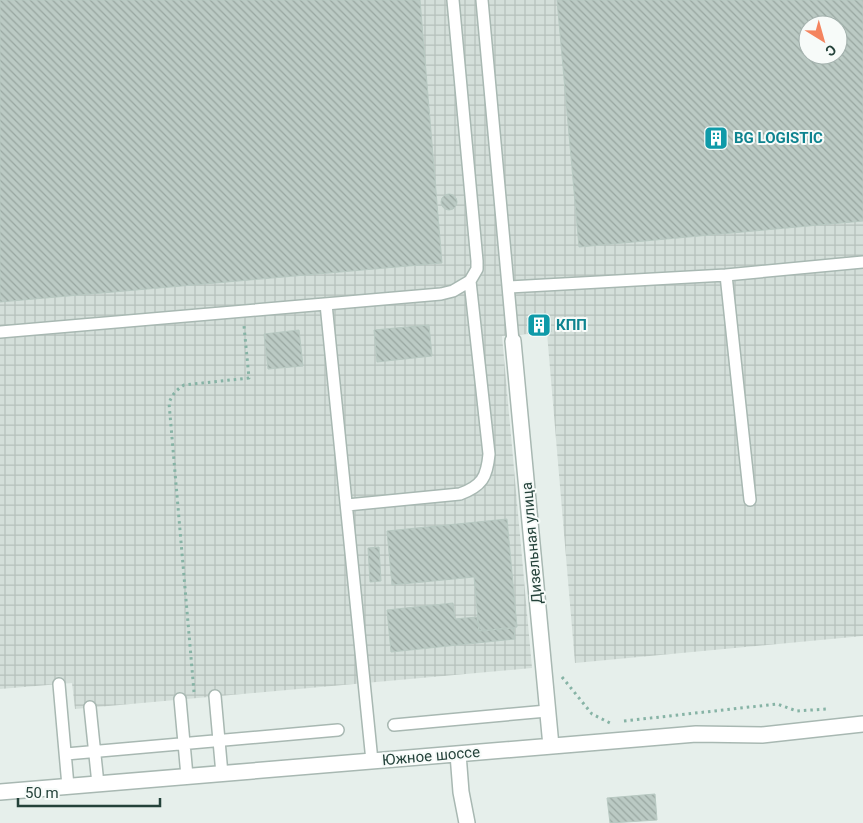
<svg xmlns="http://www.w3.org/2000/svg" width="863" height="823" font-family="Roboto,sans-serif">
	<defs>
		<pattern id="industrial-grid" width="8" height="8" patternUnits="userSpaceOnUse" patternTransform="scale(1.25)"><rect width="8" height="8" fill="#d4dfda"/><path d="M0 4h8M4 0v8" fill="none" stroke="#b6c1bc"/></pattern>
		<pattern id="building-back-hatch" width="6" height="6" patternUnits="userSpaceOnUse" patternTransform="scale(1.25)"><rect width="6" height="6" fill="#bbcac4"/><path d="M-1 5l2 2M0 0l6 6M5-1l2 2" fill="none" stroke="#98a6a0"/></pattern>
	</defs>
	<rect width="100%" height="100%" fill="#e6efeb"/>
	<!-- industrial -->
	<path fill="url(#industrial-grid)" fill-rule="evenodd" d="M0,0H863V636L575,663L547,333L528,334L502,336L532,668L75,709L72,683L0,689ZM808,25H838V55H808Z"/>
	<!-- building -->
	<path fill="url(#building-back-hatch)" stroke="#b8c9c2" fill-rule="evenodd" d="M0,0H420L442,263L0,302Z
		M557,0H863V221L579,247ZM808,25H838V55H808Z
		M441 202a8 8 0 1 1 16 0a8 8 0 1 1-16 0Z
		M550,316L551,332L528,334L527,318Z
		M429,325L432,356L377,362L374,330Z
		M299,330L303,366L268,369L264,334Z
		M507,519L517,627L479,631L474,577L392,585L387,531Z
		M379,547L381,581L370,582L368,548Z
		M453,603L455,619L477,617L479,631L514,628L515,639L391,652L387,610Z
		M655,794L657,820L610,823L607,798Z"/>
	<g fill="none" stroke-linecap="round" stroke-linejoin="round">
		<!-- lane casing -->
		<g stroke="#a8b8b2" stroke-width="14">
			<path id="lane" d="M453,0L477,261V269L470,281
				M482,0L513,341
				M726,275L863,262
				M509,287L726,275L750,500
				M326,304L372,761
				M0,332L441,294L453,291L470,281L489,454C487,477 482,486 460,494L347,505
				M59,684L68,786
				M215,696L222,774
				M180,699L187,776
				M90,707L98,784
				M394,725L547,711
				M66,754L338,730"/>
		</g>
		<!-- street casing -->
		<g stroke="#a8b8b2" stroke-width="18">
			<path id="street" d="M513,341L551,746
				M458,754L461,792L467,823
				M0,792L696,734L762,735L863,724"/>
		</g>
		<!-- path -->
		<path stroke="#86b3a5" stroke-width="3" stroke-dasharray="2.5 4" stroke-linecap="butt" d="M562,677L592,714L610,723
			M194,692L169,403C172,395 176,390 184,385L249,378L244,326
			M624,721L777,704L797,711L826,709"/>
		<!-- lane -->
		<use href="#lane" stroke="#fff" stroke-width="11"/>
		<!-- street -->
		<use href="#street" stroke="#fff" stroke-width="15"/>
	</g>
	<!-- icons -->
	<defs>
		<g id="building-square" transform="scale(1.25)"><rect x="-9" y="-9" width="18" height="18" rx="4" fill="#0f9aa8" stroke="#f7fbf9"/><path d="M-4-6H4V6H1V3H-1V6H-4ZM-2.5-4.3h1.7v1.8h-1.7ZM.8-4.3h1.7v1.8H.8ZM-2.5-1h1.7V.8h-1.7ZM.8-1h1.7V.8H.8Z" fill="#fff"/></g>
	</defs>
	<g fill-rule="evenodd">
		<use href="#building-square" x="716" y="138"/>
		<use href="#building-square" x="539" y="325"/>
	</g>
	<g text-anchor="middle" stroke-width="4" stroke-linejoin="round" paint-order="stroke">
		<!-- culture labels -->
		<g font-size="15" font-weight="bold" fill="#0d838f" stroke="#f7fbf9" text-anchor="start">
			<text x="734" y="143">BG LOGISTIC</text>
			<text x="556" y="330">КПП</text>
		</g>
		<!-- street labels -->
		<g font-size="15" fill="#24423a" stroke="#f7fbf9">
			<text transform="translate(532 543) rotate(-95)" y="5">Дизельная улица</text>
			<text transform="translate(431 756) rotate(-5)" y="5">Южное шоссе</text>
		</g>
	</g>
	<!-- north arrow -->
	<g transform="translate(823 40) rotate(143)"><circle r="24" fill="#f7fbf9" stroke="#a3b1ad"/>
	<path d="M0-4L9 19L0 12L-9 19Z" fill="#f4845f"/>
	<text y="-8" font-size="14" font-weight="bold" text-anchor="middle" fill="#24423a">С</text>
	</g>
	<!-- scale -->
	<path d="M18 798v8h142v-8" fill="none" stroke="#24423a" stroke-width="2.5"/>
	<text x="25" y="798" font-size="15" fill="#24423a" stroke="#f7fbf9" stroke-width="4" paint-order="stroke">50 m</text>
</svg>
